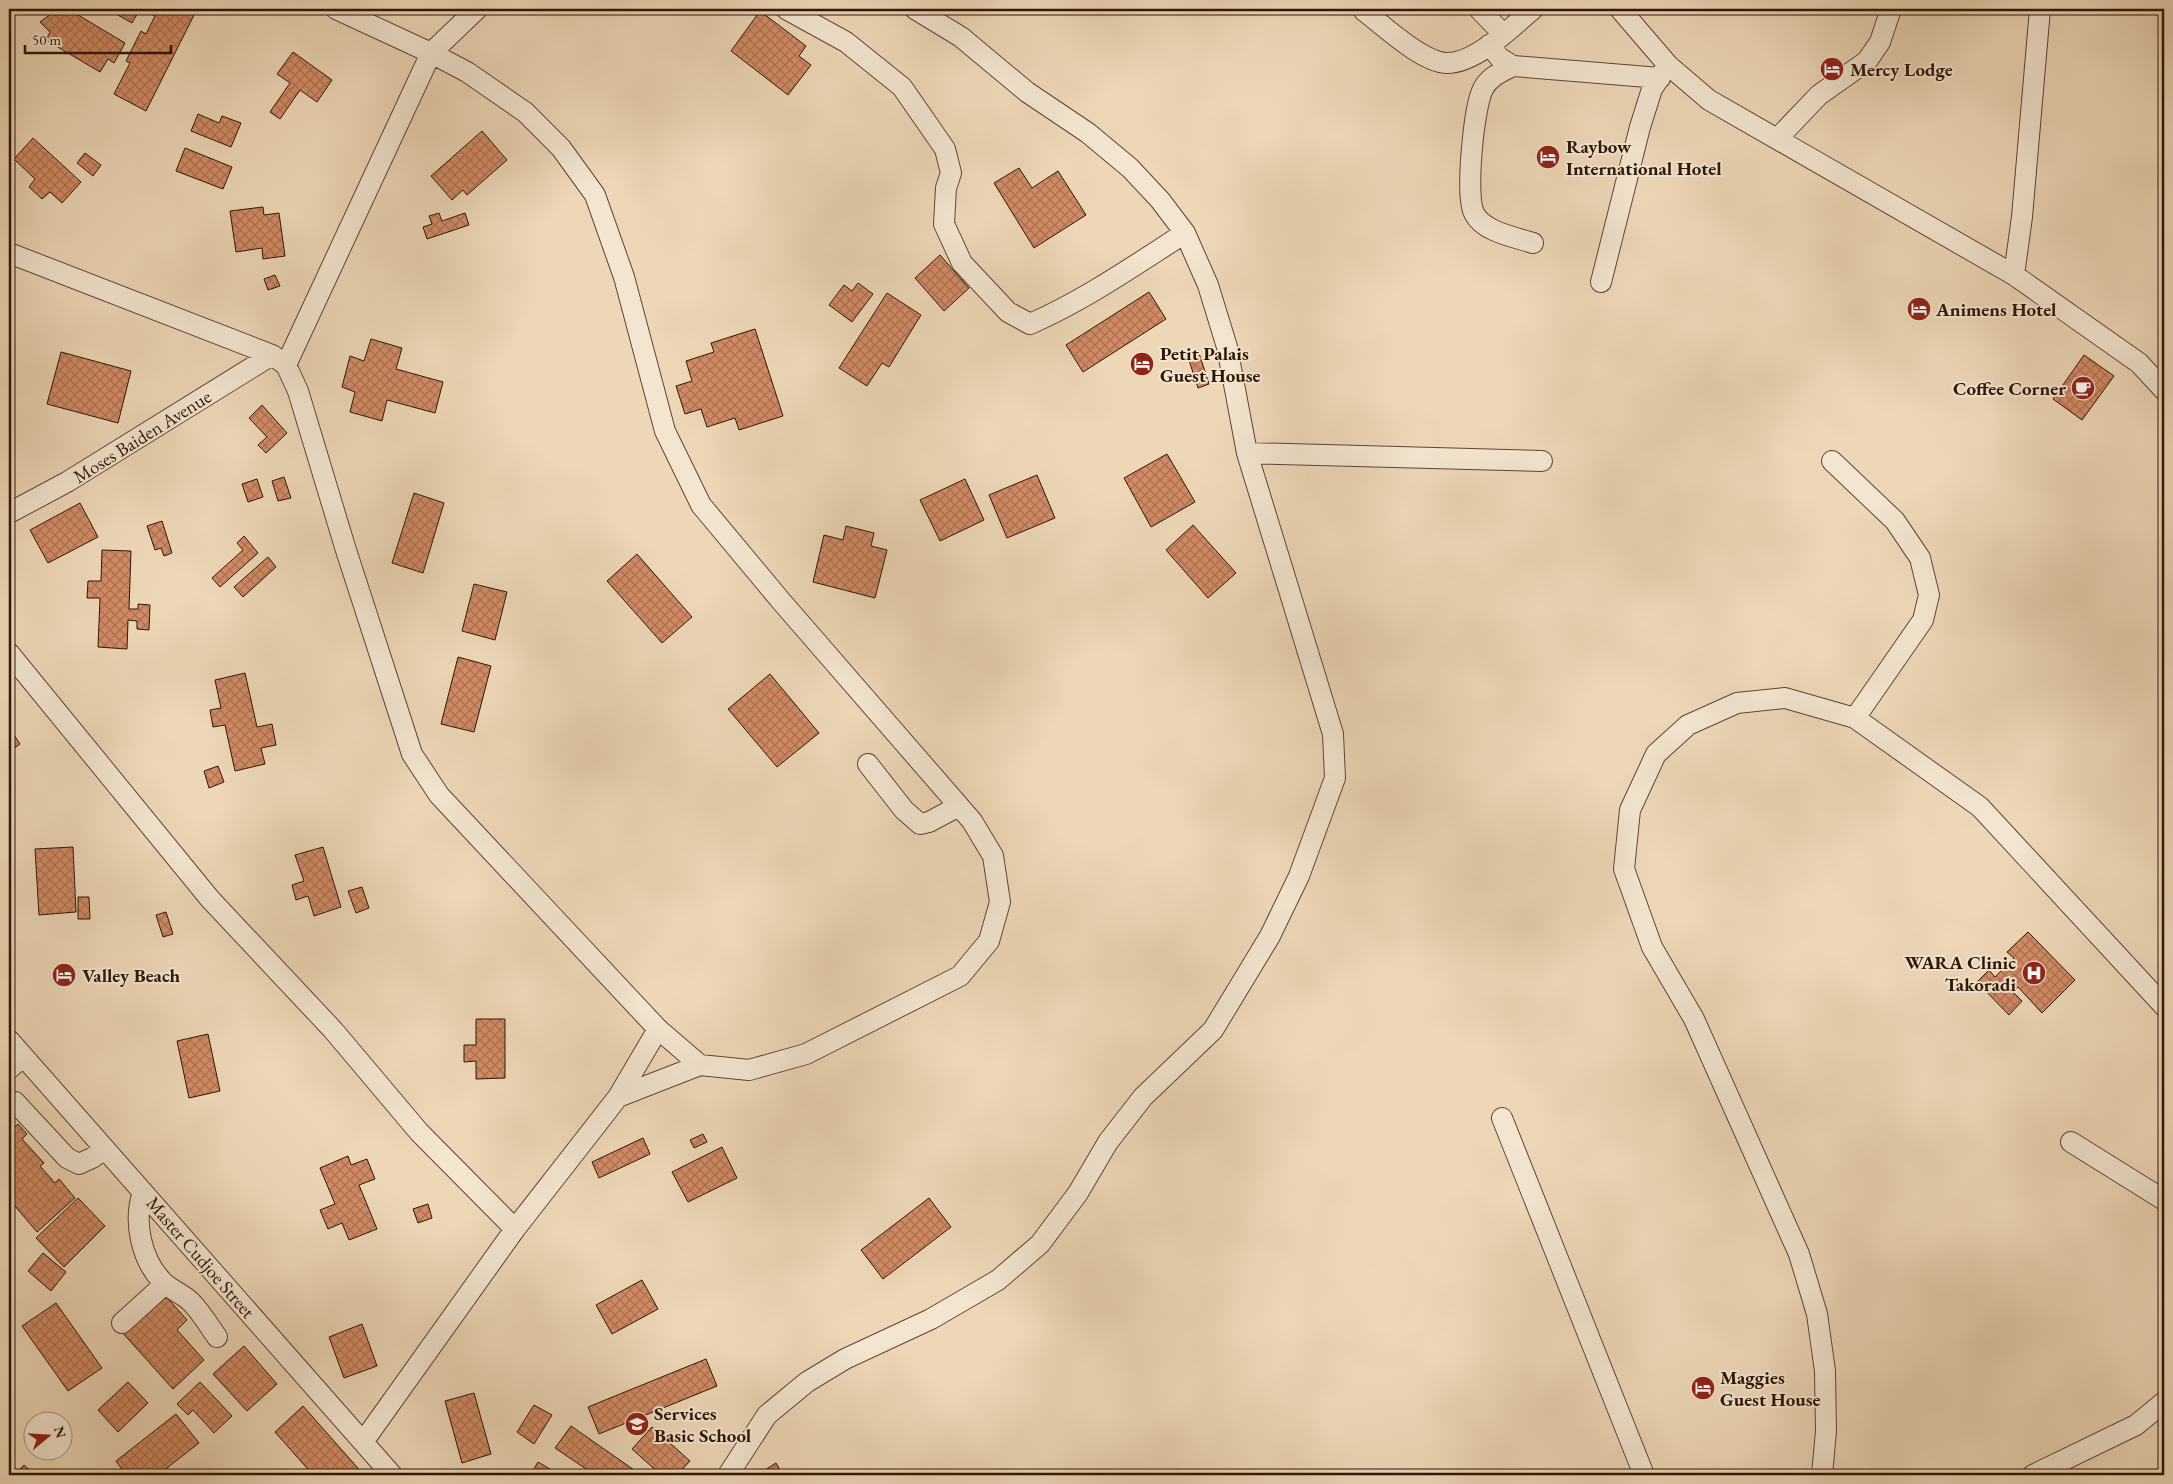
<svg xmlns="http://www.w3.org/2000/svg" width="2173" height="1484" font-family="'EB Garamond',serif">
	<defs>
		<pattern id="building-cross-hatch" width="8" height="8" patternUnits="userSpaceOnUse" patternTransform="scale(1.25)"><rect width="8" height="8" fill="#d38b66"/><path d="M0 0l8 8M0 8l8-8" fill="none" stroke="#ac7152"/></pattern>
	</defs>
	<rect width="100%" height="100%" fill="#edd7b7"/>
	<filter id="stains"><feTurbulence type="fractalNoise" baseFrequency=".004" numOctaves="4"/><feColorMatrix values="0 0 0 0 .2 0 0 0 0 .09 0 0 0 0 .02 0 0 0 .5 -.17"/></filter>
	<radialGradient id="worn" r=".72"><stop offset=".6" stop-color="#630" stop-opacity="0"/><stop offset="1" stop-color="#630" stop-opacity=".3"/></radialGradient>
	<!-- building -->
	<path fill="url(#building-cross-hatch)" stroke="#2e1606" d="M58,9H68L125,43L114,63L108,59L100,72L46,40L50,32L40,22Z
		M107,9H140L132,23Z
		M151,9H197L146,111L114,94L130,63L126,61L141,31L146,34L155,16L149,13Z
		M760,11L806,46L799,56L811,65L788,95L731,51Z
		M293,52L332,80L317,102L300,90L280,119L270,112L290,83L277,74Z
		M198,114L219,123L222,116L241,123L231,147L191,131Z
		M482,131L507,160L467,195L463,190L452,200L431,176Z
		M33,138L81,182L62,203L50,192L42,199L29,187L35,179L14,159Z
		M185,148L232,167L223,189L176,171Z
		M85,153L101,165L93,176L77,163Z
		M1019,168L1032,188L1058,171L1086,215L1034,248L994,183Z
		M263,207L264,215L279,213L285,256L263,259L262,248L236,252L230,211Z
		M439,213L442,221L465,213L469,225L427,239L423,227L432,224L429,216Z
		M940,255L969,288L944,311L915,278Z
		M275,275L280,286L268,290L264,279Z
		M858,283L873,294L852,322L829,305L844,285L852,291Z
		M1149,292L1166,319L1083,372L1066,345Z
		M887,293L921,315L889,367L882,363L867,386L839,368Z
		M755,329L783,416L739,430L735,418L707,427L701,409L685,414L676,386L692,381L686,361L714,352L711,343Z
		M371,339L402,348L396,369L443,382L435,413L387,400L382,421L350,412L355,392L342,387L350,356L364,361Z
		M1198,350L1209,384L1198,388L1187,354Z
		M61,352L131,371L118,423L47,404Z
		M2084,355L2114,376L2082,420L2053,399Z
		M262,405L287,433L266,453L258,445L267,437L249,418Z
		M1167,454L1195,502L1151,527L1124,478Z
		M1037,475L1055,518L1007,538L989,495Z
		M284,477L291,498L278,501L272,481Z
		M257,479L263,497L248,502L242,484Z
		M965,479L984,520L940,541L920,500Z
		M414,493L444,503L423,573L392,563Z
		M80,503L98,537L48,563L30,530Z
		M162,521L172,553L164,556L161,548L155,550L147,526Z
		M1193,525L1236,573L1208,598L1166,550Z
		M846,526L874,533L871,546L887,550L875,598L813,582L824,535L843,540Z
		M244,536L258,553L220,587L212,578L243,550L237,543Z
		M102,550L131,551L129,609H138V604L150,605L149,630L137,629V621L128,620L127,649L98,647L100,598H87L88,581H101Z
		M637,554L692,617L662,643L607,581Z
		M268,557L276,567L243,597L234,587Z
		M474,584L507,592L495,640L462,631Z
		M458,657L491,666L474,732L441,724Z
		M245,673L257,727L272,724L276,745L261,748L265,764L235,771L225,725L213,727L210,710L221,708L215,680Z
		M770,674L819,733L777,767L728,709Z
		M12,732L20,744L9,752V735Z
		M218,766L224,782L209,788L204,771Z
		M73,847L76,912L39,915L35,849Z
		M323,847L341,907L314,916L308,896L296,900L292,885L304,881L295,855Z
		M362,887L369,908L356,913L348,891Z
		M78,897H89L90,919H78Z
		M166,912L173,934L163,937L156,915Z
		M2028,932L2075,980L2042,1013L2018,987L2013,992L2022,1001L2009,1015L1977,982L1989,970L1995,977L2014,958L2007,952Z
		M476,1019H505V1078L476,1079V1061L464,1062V1045H476Z
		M208,1034L220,1091L189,1098L177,1041Z
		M18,1124L27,1134L22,1139L44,1163L40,1166L55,1183L59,1179L75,1198L37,1232L9,1199V1196L14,1192L9,1186V1132Z
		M703,1134L707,1142L694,1148L690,1140Z
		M643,1138L650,1154L599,1178L592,1162Z
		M722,1147L737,1178L688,1202L672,1172Z
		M348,1156L351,1165L367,1159L375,1179L359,1185L377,1229L349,1240L342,1223L328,1229L320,1210L335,1204L320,1168Z
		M78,1198L105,1226L64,1267L36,1238Z
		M929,1198L951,1227L883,1279L861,1250Z
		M428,1204L432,1218L418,1223L413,1209Z
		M43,1253L66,1272L51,1291L28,1271Z
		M642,1280L658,1309L612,1334L596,1305Z
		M162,1292L187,1320L177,1330L204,1360L173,1389L120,1330Z
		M56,1303L102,1368L68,1391L22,1326Z
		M362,1324L377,1366L344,1378L329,1337Z
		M244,1346L277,1384L247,1411L213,1374Z
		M706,1359L717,1386L599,1434L588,1407Z
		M128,1382L148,1403L118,1432L98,1410Z
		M200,1382L232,1416L214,1433L193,1410L188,1415L177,1404Z
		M474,1393L491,1454L462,1463L445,1401Z
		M534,1405L552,1415L534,1444L517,1432Z
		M303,1406L364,1475H313L275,1432Z
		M176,1414L199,1443L158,1475H126L116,1461Z
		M571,1426L637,1472L635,1475H595L555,1448Z
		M652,1427L690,1461L677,1475H661L632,1449Z
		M538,1462L560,1475H530Z
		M776,1463L783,1475H757Z
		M24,1465L35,1475H15Z"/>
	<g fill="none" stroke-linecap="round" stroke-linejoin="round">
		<!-- minor casing -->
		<g stroke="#5e4632" stroke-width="22">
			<path id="minor" d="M336,9L431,53L467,72L525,112L561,148L595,195L624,277L665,431L701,505L781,601L972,821L993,856L1000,902L989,941L960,976L806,1054L749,1070L700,1065L618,1097
				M786,9L846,42L902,87L945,149L951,173L946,188L944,224L962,263L1008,312L1030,324C1085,300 1135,265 1185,233
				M1479,9L1503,34
				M1620,9L1668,65L1709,100L2014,275L2139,363L2164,390
				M1364,11C1384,26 1422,62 1446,63C1475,64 1512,27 1533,9
				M1489,45L1500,58L1513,66L1660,78
				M1513,66C1501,72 1489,77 1483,89C1474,106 1465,195 1474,213C1483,232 1515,237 1533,243
				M1777,139L1819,95L1867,61L1880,42L1891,9
				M9,253L272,355L286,365L298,391L345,547L412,754L439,795L658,1029L700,1065
				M2014,275L2022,217L2040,9
				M1601,282L1640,127L1652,89L1668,65
				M286,365L431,53L477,9
				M1247,453L1542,461
				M1832,461L1895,521L1920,558L1929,595L1923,620L1855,718
				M9,513L67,482L272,355
				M9,653L210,899L333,1030L419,1132L515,1229
				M868,764L904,810L920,824L929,822L959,806
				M9,1040L392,1475
				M9,1069L23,1057
				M15,1102L67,1158L79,1164L92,1158L105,1149
				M1502,1118L1644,1475
				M2071,1142L2164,1200
				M143,1192C133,1221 141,1260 163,1282C171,1290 183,1294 191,1302C201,1312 209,1326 217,1337
				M122,1323L165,1284
				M363,1442L515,1229L618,1097L658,1029
				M728,1475L767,1415L807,1382L845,1359L931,1319L998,1280L1040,1244L1078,1193L1108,1142L1143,1097L1213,1030L1270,936L1299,876L1335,778L1333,734L1247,453L1227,347L1208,285L1185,233L1160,200L1130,168L1088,133L1027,92L961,37L915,9
				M1822,1475L1826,1431L1825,1371L1817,1314L1799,1254L1694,1019L1652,947L1624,869L1630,810L1656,754L1688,725L1737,703L1785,698L1855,718L1980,807L2164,1006
				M2033,1475L2136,1425L2164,1402"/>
		</g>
		<!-- minor -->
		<use href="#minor" stroke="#f3e5d0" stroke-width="20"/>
	</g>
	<!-- icons -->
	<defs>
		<g id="hotel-disc" transform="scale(1.25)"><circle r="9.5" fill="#8f2418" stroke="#f3e5d0"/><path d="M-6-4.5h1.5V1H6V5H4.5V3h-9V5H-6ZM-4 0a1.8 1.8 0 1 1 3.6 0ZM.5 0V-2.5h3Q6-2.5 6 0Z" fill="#fff"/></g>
		<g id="cafe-disc" transform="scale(1.25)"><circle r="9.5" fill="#8f2418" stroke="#f3e5d0"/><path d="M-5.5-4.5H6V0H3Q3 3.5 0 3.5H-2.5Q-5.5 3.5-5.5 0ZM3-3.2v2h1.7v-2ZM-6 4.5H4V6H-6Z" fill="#fff"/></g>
		<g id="hospital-disc" transform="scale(1.25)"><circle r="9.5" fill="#8f2418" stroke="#f3e5d0"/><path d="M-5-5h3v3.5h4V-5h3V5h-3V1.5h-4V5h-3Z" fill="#fff"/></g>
		<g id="school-disc" transform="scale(1.25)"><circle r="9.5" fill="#8f2418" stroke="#f3e5d0"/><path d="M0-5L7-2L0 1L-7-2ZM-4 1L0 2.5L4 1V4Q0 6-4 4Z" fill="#fff"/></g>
	</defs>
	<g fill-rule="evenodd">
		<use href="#hotel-disc" x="1832" y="69"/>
		<use href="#hotel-disc" x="1548" y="157"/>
		<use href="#hotel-disc" x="1919" y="309"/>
		<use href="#hotel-disc" x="1142" y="364"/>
		<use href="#cafe-disc" x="2083" y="388"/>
		<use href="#hospital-disc" x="2034" y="973"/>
		<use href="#hotel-disc" x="64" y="975"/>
		<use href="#hotel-disc" x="1703" y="1388"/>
		<use href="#school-disc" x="637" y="1424"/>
	</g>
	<g text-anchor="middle" stroke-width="4" stroke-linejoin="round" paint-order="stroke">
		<!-- poi labels -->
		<g font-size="19" font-weight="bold" fill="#2e1606" stroke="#f3e5d0" text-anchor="start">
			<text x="1850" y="76">Mercy Lodge</text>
			<text x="1566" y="153">Raybow<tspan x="1566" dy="22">International Hotel</tspan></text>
			<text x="1936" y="316">Animens Hotel</text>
			<text x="1160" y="360">Petit Palais<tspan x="1160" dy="22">Guest House</tspan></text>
			<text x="2066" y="395" text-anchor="end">Coffee Corner</text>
			<text x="2016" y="969" text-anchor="end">WARA Clinic<tspan x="2016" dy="22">Takoradi</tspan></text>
			<text x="82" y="982">Valley Beach</text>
			<text x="1720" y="1384">Maggies<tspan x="1720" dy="22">Guest House</tspan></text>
			<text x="654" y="1420">Services<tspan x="654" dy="22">Basic School</tspan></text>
		</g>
		<!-- street labels -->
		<g font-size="19" fill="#2e1606" stroke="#f3e5d0">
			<text transform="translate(142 436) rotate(-32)" y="7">Moses Baiden Avenue</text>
			<text transform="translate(201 1257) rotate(49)" y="7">Master Cudjoe Street</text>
		</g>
	</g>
	<!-- margin -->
	<rect width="2173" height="1484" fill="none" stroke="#edd7b7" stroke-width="30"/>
	<rect x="10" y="10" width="2153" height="1464" fill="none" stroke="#2e1606" stroke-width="2.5"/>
	<rect x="15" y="15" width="2143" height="1454" fill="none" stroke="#2e1606"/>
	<!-- north arrow -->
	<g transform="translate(48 1436) rotate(72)"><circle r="24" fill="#f3e5d0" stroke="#a4927f"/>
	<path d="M0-4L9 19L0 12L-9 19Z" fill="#8f2418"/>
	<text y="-8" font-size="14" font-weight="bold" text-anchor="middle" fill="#2e1606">N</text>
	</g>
	<!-- scale -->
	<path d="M25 45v8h146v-8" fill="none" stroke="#2e1606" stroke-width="2.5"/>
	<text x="32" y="45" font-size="15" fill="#2e1606" stroke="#f3e5d0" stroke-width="4" paint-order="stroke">50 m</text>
	<rect width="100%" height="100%" filter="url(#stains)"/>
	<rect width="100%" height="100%" fill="url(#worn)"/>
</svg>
